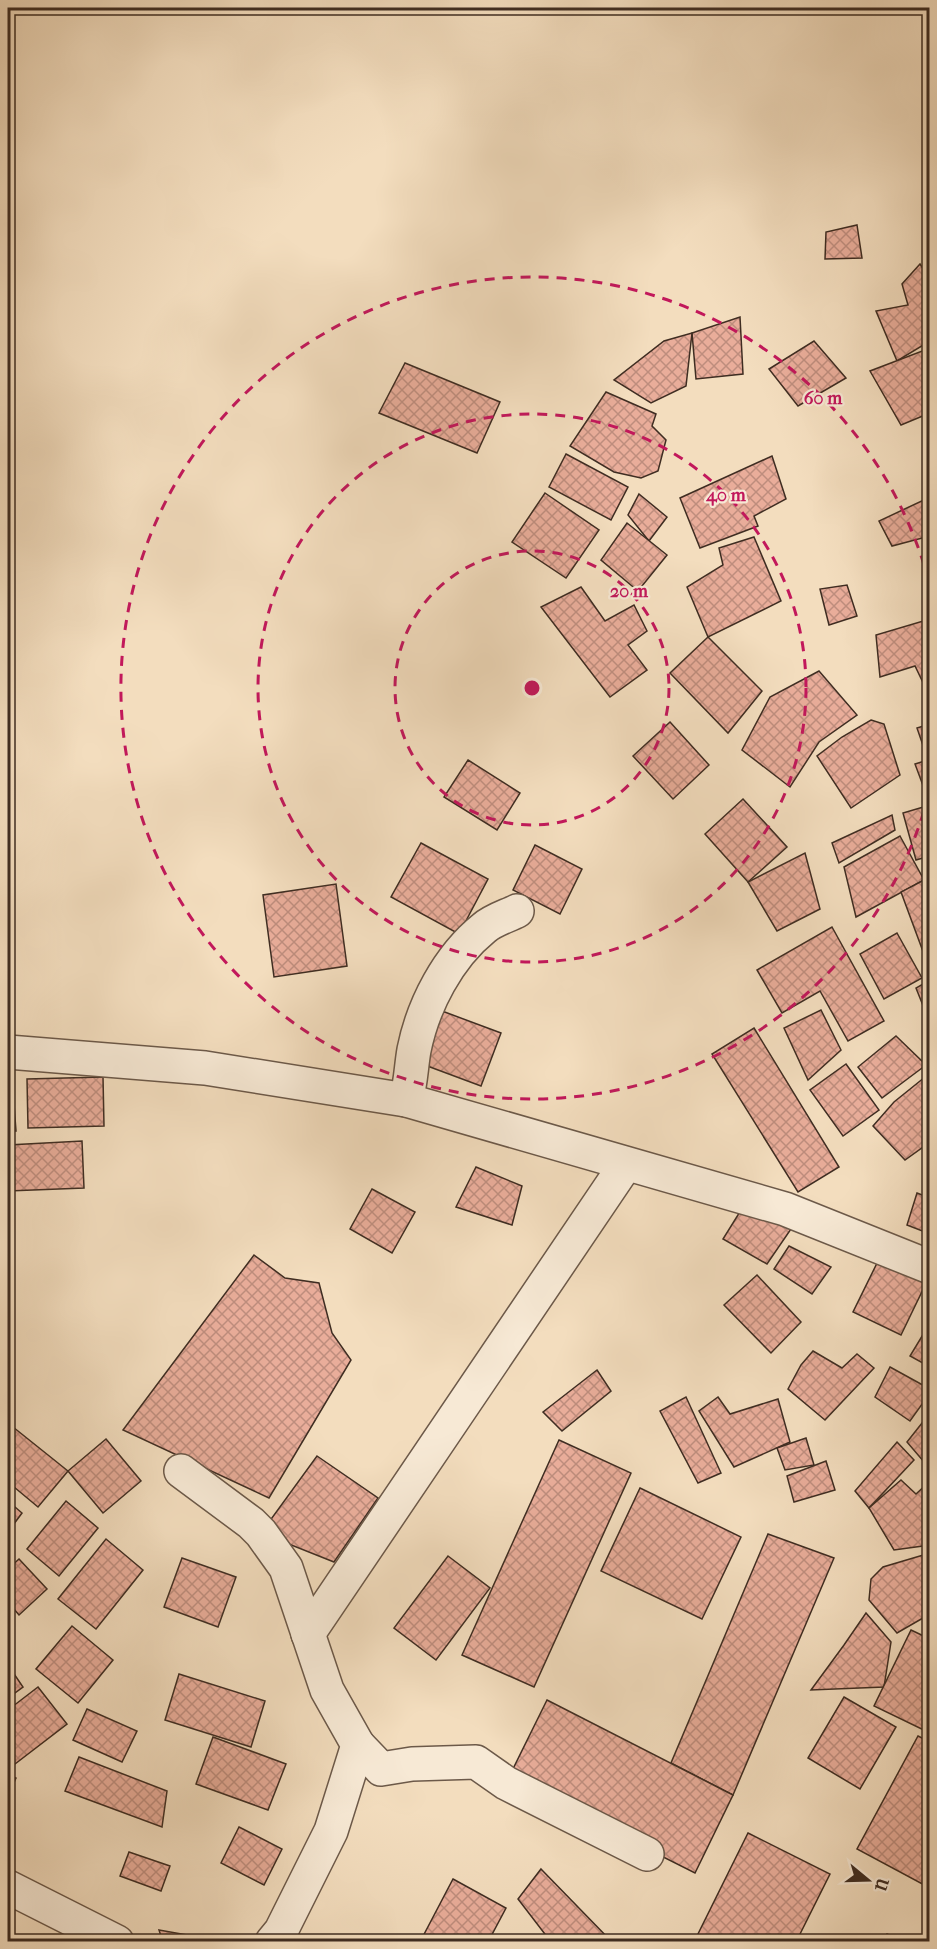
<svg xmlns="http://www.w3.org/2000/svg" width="937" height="1949" font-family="'IM FELL French Canon',serif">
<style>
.building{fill:url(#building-cross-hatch);stroke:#3f2d22;stroke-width:1.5}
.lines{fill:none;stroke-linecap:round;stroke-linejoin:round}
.minor-casing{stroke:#6c5949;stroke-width:36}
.tertiary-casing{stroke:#6c5949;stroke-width:36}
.minor{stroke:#f7e9d5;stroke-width:33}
.tertiary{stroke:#f7e9d5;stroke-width:33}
.ring{fill:none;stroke:#c2185b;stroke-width:3;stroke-dasharray:10 8}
.centre{fill:#c2185b;stroke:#f7e9d5;stroke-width:3}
.ring-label{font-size:18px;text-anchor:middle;font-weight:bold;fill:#c2185b;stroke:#f7e9d5;stroke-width:4.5;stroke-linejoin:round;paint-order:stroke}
</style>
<defs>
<pattern id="building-cross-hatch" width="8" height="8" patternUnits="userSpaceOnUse" patternTransform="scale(1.5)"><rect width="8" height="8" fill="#e9ad9a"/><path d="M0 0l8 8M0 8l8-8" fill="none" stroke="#be8d7d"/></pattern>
</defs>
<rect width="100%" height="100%" fill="#f3ddbe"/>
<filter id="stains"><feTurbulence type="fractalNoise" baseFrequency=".00333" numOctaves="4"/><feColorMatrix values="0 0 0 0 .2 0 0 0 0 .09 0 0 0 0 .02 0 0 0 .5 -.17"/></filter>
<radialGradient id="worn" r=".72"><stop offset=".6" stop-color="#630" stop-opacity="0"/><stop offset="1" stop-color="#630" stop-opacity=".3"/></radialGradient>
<!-- building -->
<g class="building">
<path d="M857 225 862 258 825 259 826 232Z"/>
<path d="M920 264 930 279V341L897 361 876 311 908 305 902 284Z"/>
<path d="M740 317 743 374 696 379 692 333Z"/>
<path d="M692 333 686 386 651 403 614 380 664 341Z"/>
<path d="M814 341 846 378 798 406 769 369Z"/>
<path d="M930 348V413L901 425 870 371Z"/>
<path d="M405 363 500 402 477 453 379 413Z"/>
<path d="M606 392 656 414 652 426 666 440 658 471 641 478 614 472 570 446Z"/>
<path d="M566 454 628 487 611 520 549 487Z"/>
<path d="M772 456 786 499 754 516 758 526 700 548 680 498Z"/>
<path d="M545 493 599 530 566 578 512 542Z"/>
<path d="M639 494 667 517 649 541 628 515Z"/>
<path d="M926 499 930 507V536L892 546 879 521Z"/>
<path d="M627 523 667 555 638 591 601 560Z"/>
<path d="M754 537 781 601 708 637 687 587 723 565 719 548Z"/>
<path d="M847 585 857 616 829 625 820 589Z"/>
<path d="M581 587 605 621 634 605 647 631 628 645 647 670 610 697 541 607Z"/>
<path d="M930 619V689L927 691 915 666 880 677 876 635Z"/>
<path d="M708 637 762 691 728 733 670 673Z"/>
<path d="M819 671 857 715 819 742 790 787 742 750 770 697Z"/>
<path d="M871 720 884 724 900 775 851 808 817 756 842 737Z"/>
<path d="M670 722 709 765 673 799 633 756Z"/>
<path d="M930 724V798L928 799 915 764 928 760 917 728Z"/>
<path d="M468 760 520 793 497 830 444 797Z"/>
<path d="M743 799 787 847 748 882 705 834Z"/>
<path d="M930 805V856L916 860 903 813Z"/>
<path d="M892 815 895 830 839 863 832 843Z"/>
<path d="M900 836 924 880 856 917 844 867Z"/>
<path d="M421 843 488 879 459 934 391 897Z"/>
<path d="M535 845 582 869 560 914 513 890Z"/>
<path d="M805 853 820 909 777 931 748 882Z"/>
<path d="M924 880 930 896V965H928L901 892Z"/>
<path d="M336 884 347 966 274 977 263 895Z"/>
<path d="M832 927 884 1021 848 1041 820 991 782 1013 757 970Z"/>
<path d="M897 933 922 978 884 999 860 954Z"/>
<path d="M930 980V1023L916 988Z"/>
<path d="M821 1010 841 1050 808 1080 784 1028Z"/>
<path d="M442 1011 501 1033 481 1086 422 1064Z"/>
<path d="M754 1028 839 1167 798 1192 712 1054Z"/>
<path d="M896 1036 926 1065 882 1098 858 1067Z"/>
<path d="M846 1064 879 1110 843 1136 810 1090Z"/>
<path d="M930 1073V1142L905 1160 873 1126 894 1102Z"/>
<path d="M103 1077 104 1126 28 1128 27 1079Z"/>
<path d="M8 1078H12L16 1131H8Z"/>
<path d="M82 1141 84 1188 8 1191V1145Z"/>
<path d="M476 1167 522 1186 512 1225 456 1207Z"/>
<path d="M372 1189 415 1212 392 1253 350 1229Z"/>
<path d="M917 1193 930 1198V1234L907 1225Z"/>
<path d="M746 1202 791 1229 767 1264 723 1239Z"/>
<path d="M789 1246 831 1267 812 1294 774 1269Z"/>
<path d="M254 1255 285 1278 319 1283 332 1333 351 1360 269 1498 123 1430Z"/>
<path d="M881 1255 929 1277 901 1335 853 1312Z"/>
<path d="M757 1275 801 1322 771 1353 724 1305Z"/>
<path d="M930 1323V1367L910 1356Z"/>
<path d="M813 1351 842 1368 857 1354 874 1368 825 1420 788 1389 801 1365Z"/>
<path d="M890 1367 930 1389V1393L910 1421 875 1397Z"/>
<path d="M597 1370 611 1391 562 1431 543 1412Z"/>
<path d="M686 1397 721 1473 698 1483 660 1411Z"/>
<path d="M718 1397 730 1414 778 1399 790 1442 734 1467 699 1411Z"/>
<path d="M930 1413V1469L907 1442Z"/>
<path d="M8 1423 68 1471 38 1507 8 1482Z"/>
<path d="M806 1438 814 1465 785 1470 777 1448Z"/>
<path d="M106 1439 141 1481 103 1513 68 1471Z"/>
<path d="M559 1440 631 1473 534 1687 462 1655Z"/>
<path d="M897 1442 914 1460 869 1508 855 1491Z"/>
<path d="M317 1456 378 1498 334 1562 261 1533Z"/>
<path d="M826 1461 835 1490 794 1502 787 1476Z"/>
<path d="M901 1480 916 1494 930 1481V1545L894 1550 869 1508Z"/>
<path d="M640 1488 741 1537 702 1619 601 1571Z"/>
<path d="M8 1501 22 1513 8 1532Z"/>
<path d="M66 1501 98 1528 59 1576 27 1549Z"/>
<path d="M768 1534 834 1558 733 1795 671 1763Z"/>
<path d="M106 1539 143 1570 96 1629 58 1599Z"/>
<path d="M930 1553V1614L897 1633 869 1600 871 1579 883 1567Z"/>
<path d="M448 1556 490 1588 436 1660 394 1628Z"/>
<path d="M182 1558 236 1577 218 1627 164 1607Z"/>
<path d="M19 1559 47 1589 19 1615 8 1602V1569Z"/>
<path d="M866 1613 891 1642 884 1687 811 1690 844 1645Z"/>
<path d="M72 1626 113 1660 78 1703 36 1669Z"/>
<path d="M911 1630 930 1639V1733L874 1706Z"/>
<path d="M8 1665 23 1687 8 1698Z"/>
<path d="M179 1674 265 1701 251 1747 165 1720Z"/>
<path d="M38 1687 67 1724 15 1764 8 1754V1710Z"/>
<path d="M844 1697 896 1727 860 1789 808 1758Z"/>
<path d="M547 1700 733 1795 695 1873 508 1779Z"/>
<path d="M87 1709 137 1731 122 1762 73 1740Z"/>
<path d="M918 1736 930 1742V1884L928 1887 857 1849Z"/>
<path d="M213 1737 286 1764 268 1810 196 1784Z"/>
<path d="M79 1757 167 1791 162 1827 65 1791Z"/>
<path d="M8 1774 16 1778 8 1796Z"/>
<path d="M239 1827 282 1849 264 1885 221 1863Z"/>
<path d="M748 1833 830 1874 796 1942H694Z"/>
<path d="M129 1852 170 1866 161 1891 120 1876Z"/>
<path d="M541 1869 612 1942H551L518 1899Z"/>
<path d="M453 1879 506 1908 488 1942H420Z"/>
<path d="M159 1930 210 1939 209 1942H163Z"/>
<path d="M64 1932 71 1942H51Z"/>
<path d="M887 1934 905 1942H883Z"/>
</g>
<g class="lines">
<defs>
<g id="minor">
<path d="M8 1052 205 1068 406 1100 785 1209 930 1267"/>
<path d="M406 1100C411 1083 411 1067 414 1050 423 1005 448 957 484 928 493 920 507 916 517 911"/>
<path d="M181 1471 251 1523 261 1533 286 1568 327 1690 358 1745 331 1831 281 1931 272 1942"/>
<path d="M308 1634 626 1164"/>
<path d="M358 1745 381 1769 412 1764 476 1762 506 1783 647 1854"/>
</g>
<path id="tertiary" d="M8 1887 117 1942"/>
</defs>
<!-- minor casing -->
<use href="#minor" class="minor-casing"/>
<!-- tertiary casing -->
<use href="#tertiary" class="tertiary-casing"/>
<!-- minor -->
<use href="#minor" class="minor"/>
<!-- tertiary -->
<use href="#tertiary" class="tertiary"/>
</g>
<!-- distance rings -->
<g class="ring">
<circle cx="532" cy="688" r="137"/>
<circle cx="532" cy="688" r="274"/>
<path d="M929 794A411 411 0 1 1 929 582"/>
</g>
<circle cx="532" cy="688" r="9" class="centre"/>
<g class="ring-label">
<text x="823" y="404">60 m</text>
<text x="726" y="501">40 m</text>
<text x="629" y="597">20 m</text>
</g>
<!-- margin -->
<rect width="937" height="1949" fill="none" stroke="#f3ddbe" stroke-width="30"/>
<rect x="9" y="9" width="919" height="1931" fill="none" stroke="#3f2d22" stroke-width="3"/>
<rect x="15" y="15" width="907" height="1919" fill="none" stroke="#3f2d22" stroke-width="1.5"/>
<!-- north arrow -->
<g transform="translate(868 1880) rotate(109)" stroke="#f7e9d5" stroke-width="4.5" paint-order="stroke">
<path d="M0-4.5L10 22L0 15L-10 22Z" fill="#3f2d22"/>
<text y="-9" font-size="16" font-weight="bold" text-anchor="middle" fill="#3f2d22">U</text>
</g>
<rect width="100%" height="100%" filter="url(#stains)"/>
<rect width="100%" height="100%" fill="url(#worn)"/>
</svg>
